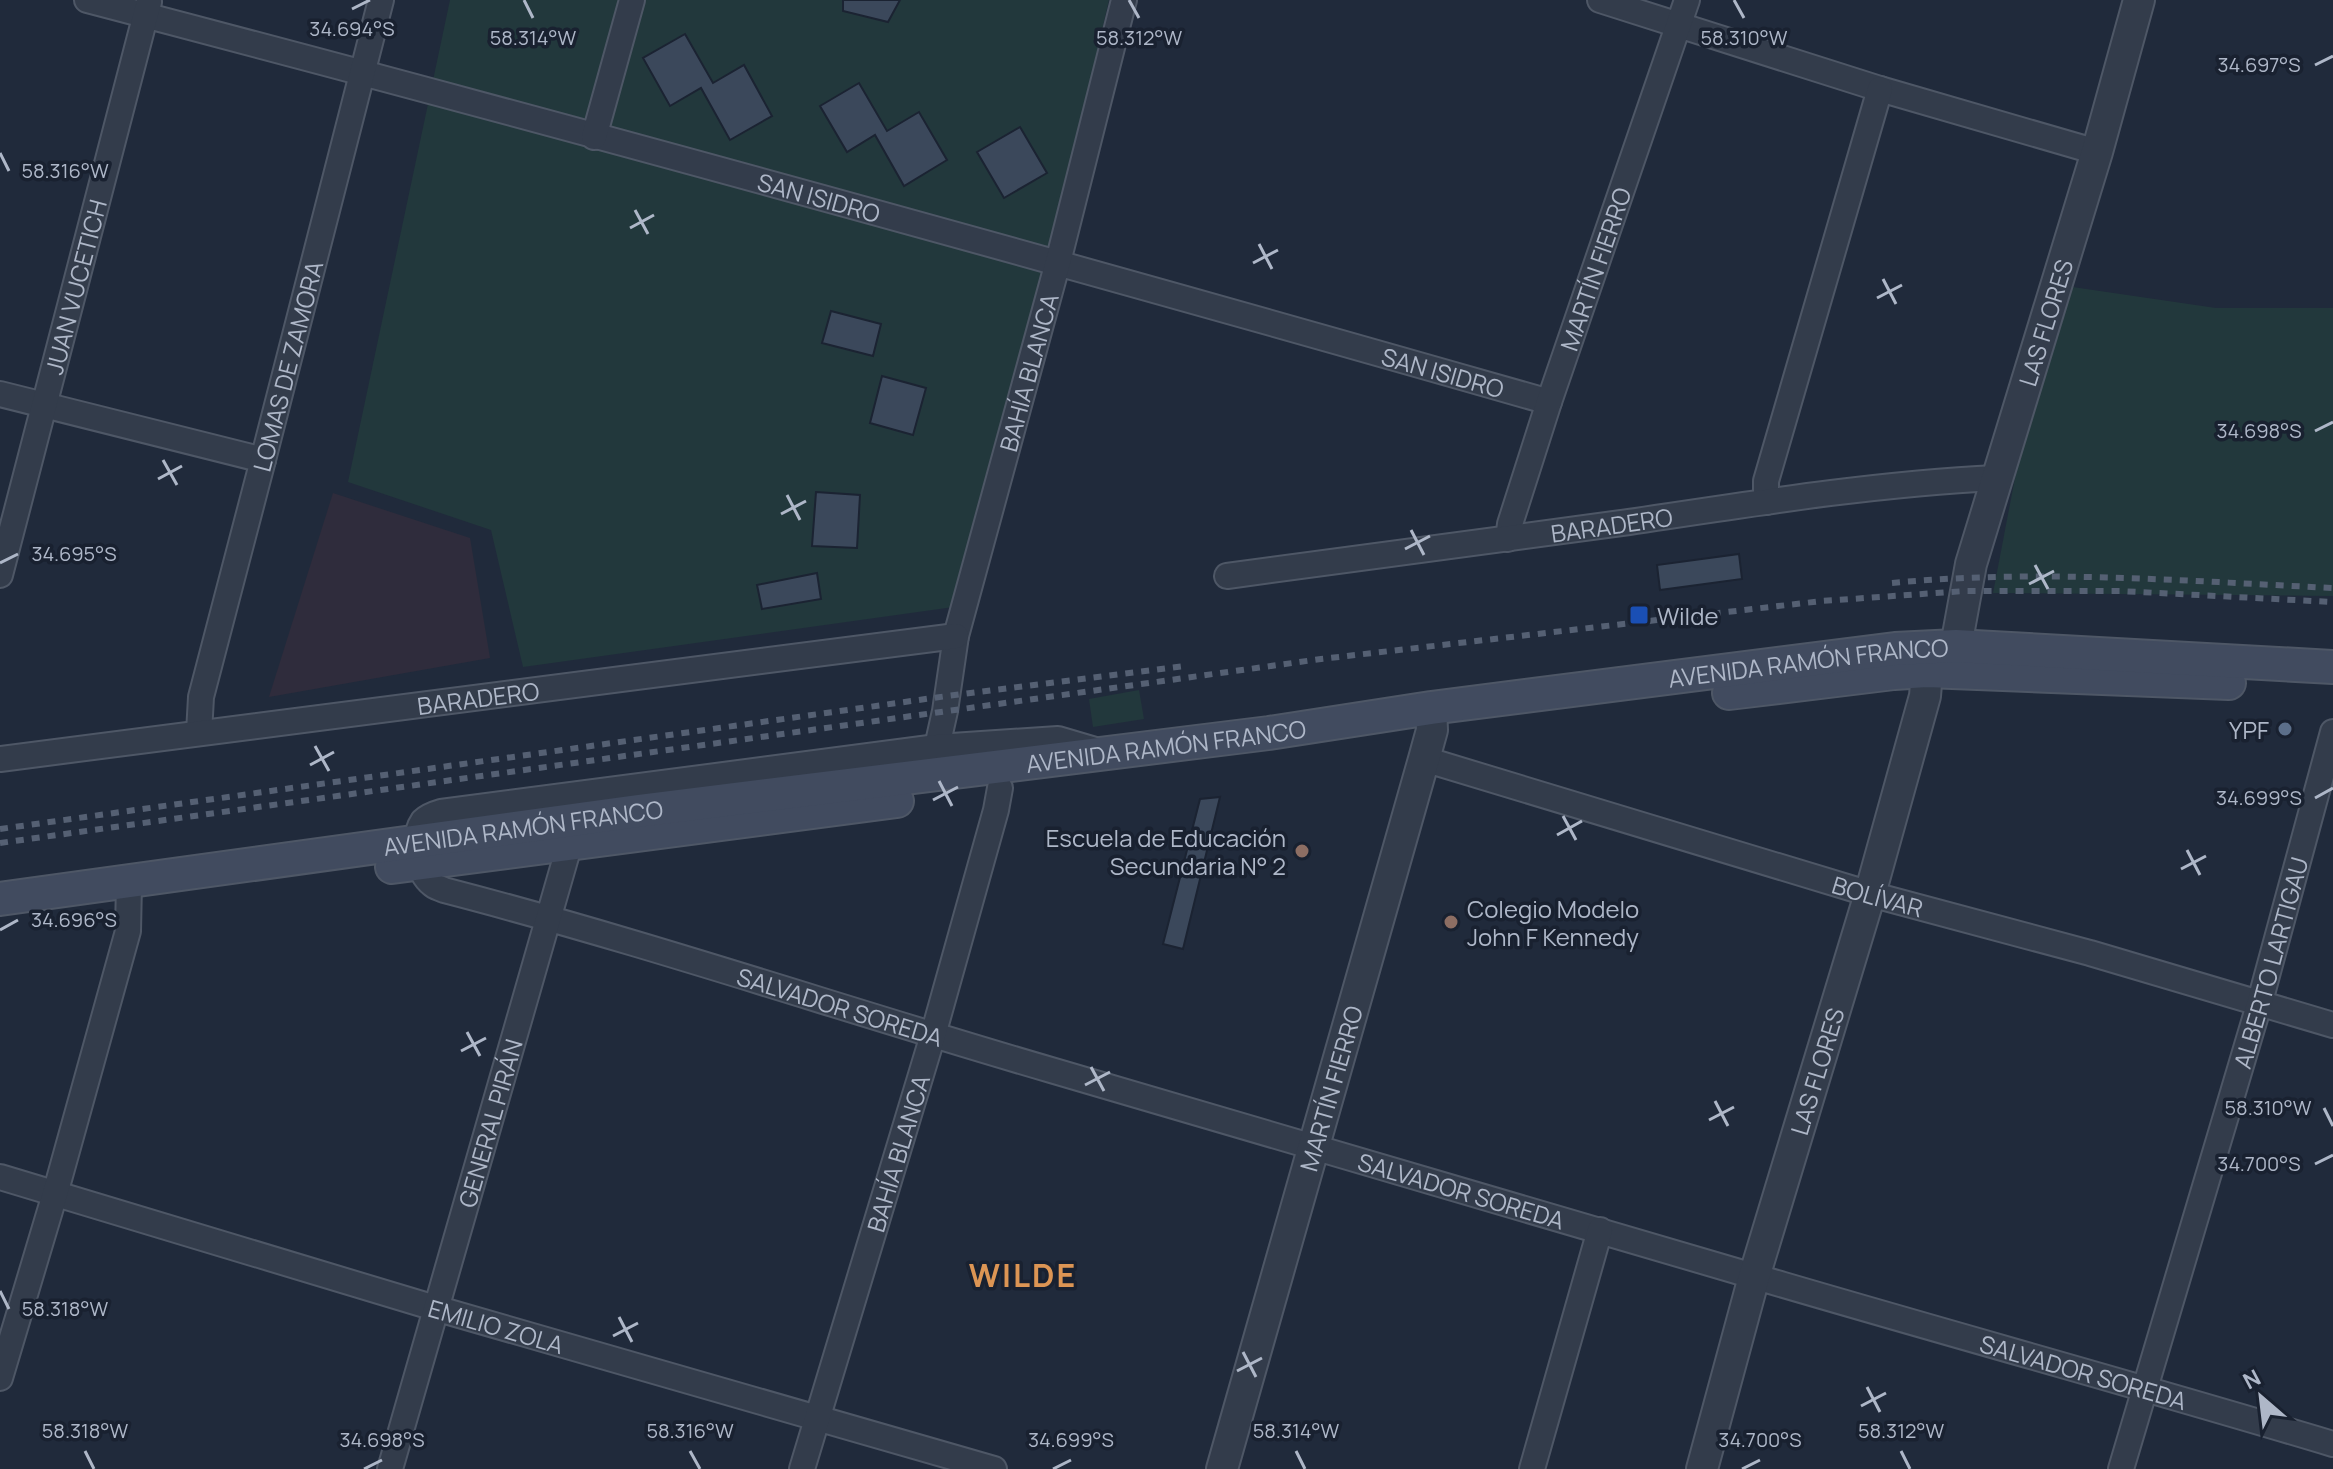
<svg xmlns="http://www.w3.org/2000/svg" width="2333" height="1469" font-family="Manrope,sans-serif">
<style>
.medical{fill:#2f2c3c}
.green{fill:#22383c}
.building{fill:#3b485b;stroke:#1b2332;stroke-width:2}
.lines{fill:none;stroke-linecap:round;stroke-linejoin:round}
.minor-casing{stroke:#4e5766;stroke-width:28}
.tertiary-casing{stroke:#4e5766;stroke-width:34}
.secondary-casing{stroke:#4e5766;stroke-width:36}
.minor{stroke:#333c4b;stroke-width:24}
.tertiary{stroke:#333c4b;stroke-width:30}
.secondary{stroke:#414b5f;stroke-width:32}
.rail{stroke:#556073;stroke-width:6;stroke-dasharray:8 8;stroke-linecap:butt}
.ticks{fill:none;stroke:#aeb7c8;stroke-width:3}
.transit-dot{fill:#1a4fb4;stroke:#192130;stroke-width:3}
.service-dot{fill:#5c6f8a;stroke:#192130;stroke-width:3}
.education-dot{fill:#8d6e63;stroke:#192130;stroke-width:3}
.labels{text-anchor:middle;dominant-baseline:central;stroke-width:7;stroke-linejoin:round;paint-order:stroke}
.street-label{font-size:24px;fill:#aeb7c8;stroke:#192130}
.poi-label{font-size:24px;fill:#aeb7c8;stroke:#192130;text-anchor:start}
.district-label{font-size:32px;font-weight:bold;letter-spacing:2px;fill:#dc9554;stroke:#192130}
.ticks-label{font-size:20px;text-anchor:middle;fill:#aeb7c8;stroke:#192130;stroke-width:7;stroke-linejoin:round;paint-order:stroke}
</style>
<rect width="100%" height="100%" fill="#202a3b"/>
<!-- medical -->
<path class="medical" d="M333 493 470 538 490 658 269 697Z"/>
<!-- green -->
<g class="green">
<path d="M450 0H1109L968 605 523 667 491 530 348 482Z"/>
<path d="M2052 284 2216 308H2333V596L1993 593Z"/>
<path d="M1139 690 1144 719 1093 727 1089 699Z"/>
</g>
<!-- building -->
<g class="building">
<path d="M843 0H900L888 22 843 11Z"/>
<path d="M685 34 713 83 744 65 772 116 730 140 701 88 670 106 643 58Z"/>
<path d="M859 83 887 131 919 112 947 160 904 186 875 135 847 152 820 106Z"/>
<path d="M1020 127 1047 173 1004 198 977 152Z"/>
<path d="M831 311 881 324 873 356 822 343Z"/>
<path d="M882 376 926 388 913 435 870 423Z"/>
<path d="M816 492 860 495 857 548 812 546Z"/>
<path d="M1739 554 1742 579 1660 590 1657 565Z"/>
<path d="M817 573 821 599 762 609 757 585Z"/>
<path d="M1220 797 1183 949 1163 944 1200 799Z"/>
</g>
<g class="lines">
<defs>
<g id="minor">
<path id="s1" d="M87 0C576 128 1063 263 1549 402"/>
<path d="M1600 0 1880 89 2097 152"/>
<path d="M594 137 632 0"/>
<path d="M0 394 263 460"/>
<path d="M1766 502V481L1880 89"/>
<path id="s2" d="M1508 539 1510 524 1549 402 1687 0"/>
<path id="s3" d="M0 575 149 2"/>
<path id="s4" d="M1227 576C1361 559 1495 541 1629 522 1750 504 1873 484 1996 478"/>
<path id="s5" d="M199 733 201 697 263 460 381 0"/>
<path id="s6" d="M937 747 945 711 956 636 1058 262 1124 0"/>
<path id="s7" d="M1102 752 1058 739 937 747 441 812C434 814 428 816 423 821 412 837 417 873 432 884 435 887 440 888 444 890 648 943 848 1011 1051 1070 1285 1138 1519 1207 1753 1276 1946 1333 2140 1386 2333 1444"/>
<path id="s8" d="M0 759 956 636"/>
<path id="s9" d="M1424 759 1870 894 2090 953 2333 1025"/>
<path id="s10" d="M0 1177 435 1308 994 1469"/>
<path d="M0 1378 55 1194 128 931 129 883"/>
<path id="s11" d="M390 1469 574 829"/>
<path id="s12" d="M802 1469 933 1035 996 810 1000 788"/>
<path d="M1532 1469 1600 1230"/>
<path id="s13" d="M2121 1469 2259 1005 2333 732"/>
</g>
<g id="tertiary">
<path id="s14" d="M1956 646 1971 564 2097 152 2139 0"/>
<path id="s15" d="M1222 1469 1424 759 1432 730 1431 708"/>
<path id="s16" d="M1702 1469 1754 1277 1870 894 1925 696 1927 671"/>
</g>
<g id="secondary">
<path d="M1729 693 1894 673 1927 671 2229 683"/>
<path d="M392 867 897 801"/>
<path id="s17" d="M0 899 638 811 1269 733 1431 708 1895 649 1956 646 2333 667"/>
</g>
</defs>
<!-- minor casing -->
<use href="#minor" class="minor-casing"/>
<!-- tertiary casing -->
<use href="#tertiary" class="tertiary-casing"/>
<!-- secondary casing -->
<use href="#secondary" class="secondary-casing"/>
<!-- minor -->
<use href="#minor" class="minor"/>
<!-- tertiary -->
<use href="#tertiary" class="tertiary"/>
<!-- secondary -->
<use href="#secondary" class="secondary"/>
<!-- rail -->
<g class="rail">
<path d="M1892 583C2038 569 2186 581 2333 588"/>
<path d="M0 829 947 696 1185 666"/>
<path d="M0 843 1321 659 1822 601 1965 591H2120L2333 602"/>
</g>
</g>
<!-- ticks -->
<path class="ticks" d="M524 0 533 18M1129 0 1139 18M1734 0 1744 18M352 9 370 0M2315 65 2333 56M0 153 9 171M635 210 648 234M630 228 654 215M1259 244 1272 269M1253 263 1278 250M1883 279 1896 304M1877 298 1902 285M2315 431 2333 422M163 460 177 485M158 479 182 466M787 495 800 520M781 514 806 501M1411 530 1424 555M1405 549 1430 536M0 563 18 554M2035 565 2048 589M2029 584 2054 571M315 746 329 771M310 765 334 752M939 781 952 806M2315 798 2333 788M933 800 958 787M1563 816 1576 840M1557 835 1582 821M2187 850 2200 875M2181 869 2206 856M0 930 18 920M467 1032 480 1056M461 1051 486 1038M1091 1067 1104 1091M1085 1085 1110 1072M1715 1101 1728 1126M2324 1108 2333 1126M1709 1120 1734 1107M2315 1164 2333 1155M0 1291 9 1309M619 1317 632 1342M613 1336 638 1323M1243 1352 1256 1377M1237 1371 1262 1358M1867 1387 1880 1412M1861 1406 1886 1393M85 1451 94 1469M690 1451 700 1469M1296 1451 1305 1469M1901 1451 1910 1469M364 1469 382 1460M1053 1469 1071 1460M1742 1469 1760 1460"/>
<!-- markers -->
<rect class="transit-dot" x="1629" y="605" width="20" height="20" rx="4"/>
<circle class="service-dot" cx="2285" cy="729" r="8"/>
<g class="education-dot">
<circle cx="1302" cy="851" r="8"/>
<circle cx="1451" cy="922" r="8"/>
</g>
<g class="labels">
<!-- street labels -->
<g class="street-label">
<text stroke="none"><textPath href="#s1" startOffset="758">SAN ISIDRO</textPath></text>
<text stroke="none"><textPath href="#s2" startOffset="284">MARTÍN FIERRO</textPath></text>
<text stroke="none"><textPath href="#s3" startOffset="298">JUAN VUCETICH</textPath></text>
<text stroke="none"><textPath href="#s14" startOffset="336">LAS FLORES</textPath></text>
<text stroke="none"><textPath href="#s5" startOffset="378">LOMAS DE ZAMORA</textPath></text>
<text stroke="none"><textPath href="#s1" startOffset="1406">SAN ISIDRO</textPath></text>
<text stroke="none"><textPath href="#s6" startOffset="386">BAHÍA BLANCA</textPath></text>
<text stroke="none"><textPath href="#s4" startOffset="388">BARADERO</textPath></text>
<text stroke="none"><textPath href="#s17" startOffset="1824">AVENIDA RAMÓN FRANCO</textPath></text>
<text stroke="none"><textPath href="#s8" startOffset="482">BARADERO</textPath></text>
<text stroke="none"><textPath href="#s17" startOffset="1176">AVENIDA RAMÓN FRANCO</textPath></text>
<text stroke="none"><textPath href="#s17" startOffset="528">AVENIDA RAMÓN FRANCO</textPath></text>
<text stroke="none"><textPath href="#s9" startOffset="474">BOLÍVAR</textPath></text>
<text stroke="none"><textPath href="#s13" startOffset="528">ALBERTO LARTIGAU</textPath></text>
<text stroke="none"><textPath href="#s7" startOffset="1182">SALVADOR SOREDA</textPath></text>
<text stroke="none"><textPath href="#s16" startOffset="414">LAS FLORES</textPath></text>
<text stroke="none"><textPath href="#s15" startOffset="396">MARTÍN FIERRO</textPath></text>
<text stroke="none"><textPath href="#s11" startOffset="360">GENERAL PIRÁN</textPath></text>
<text stroke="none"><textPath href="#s12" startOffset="330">BAHÍA BLANCA</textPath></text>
<text stroke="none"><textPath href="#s7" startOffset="1830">SALVADOR SOREDA</textPath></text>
<text stroke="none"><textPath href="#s10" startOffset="518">EMILIO ZOLA</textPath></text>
<text stroke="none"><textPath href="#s7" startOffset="2478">SALVADOR SOREDA</textPath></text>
</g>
<!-- poi labels -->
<g class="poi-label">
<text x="1657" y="615">Wilde</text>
<text x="2269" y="729" text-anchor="end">YPF</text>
<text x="1286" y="837" text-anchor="end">Escuela de Educación<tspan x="1286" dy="28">Secundaria N° 2</tspan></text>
<text x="1467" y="908">Colegio Modelo<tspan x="1467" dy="28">John F Kennedy</tspan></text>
</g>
<!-- district labels -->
<g class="district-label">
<text x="1023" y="1275">WILDE</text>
</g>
</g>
<g class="ticks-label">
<text x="352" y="36">34.694°S</text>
<text x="533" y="45">58.314°W</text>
<text x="1139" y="45">58.312°W</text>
<text x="1744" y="45">58.310°W</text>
<text x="2259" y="72">34.697°S</text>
<text x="65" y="178">58.316°W</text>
<text x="2259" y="438">34.698°S</text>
<text x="74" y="561">34.695°S</text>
<text x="2259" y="805">34.699°S</text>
<text x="74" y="927">34.696°S</text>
<text x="2268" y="1115">58.310°W</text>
<text x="2259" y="1171">34.700°S</text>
<text x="65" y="1316">58.318°W</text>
<text x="85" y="1438">58.318°W</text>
<text x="690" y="1438">58.316°W</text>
<text x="1296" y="1438">58.314°W</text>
<text x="1901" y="1438">58.312°W</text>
<text x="382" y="1447">34.698°S</text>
<text x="1071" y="1447">34.699°S</text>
<text x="1760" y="1447">34.700°S</text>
</g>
<!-- north arrow -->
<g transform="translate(2261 1397) rotate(332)" stroke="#192130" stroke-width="6" paint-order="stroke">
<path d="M0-6L14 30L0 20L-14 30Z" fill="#aeb7c8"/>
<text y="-12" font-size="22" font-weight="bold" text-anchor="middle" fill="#aeb7c8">N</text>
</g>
</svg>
